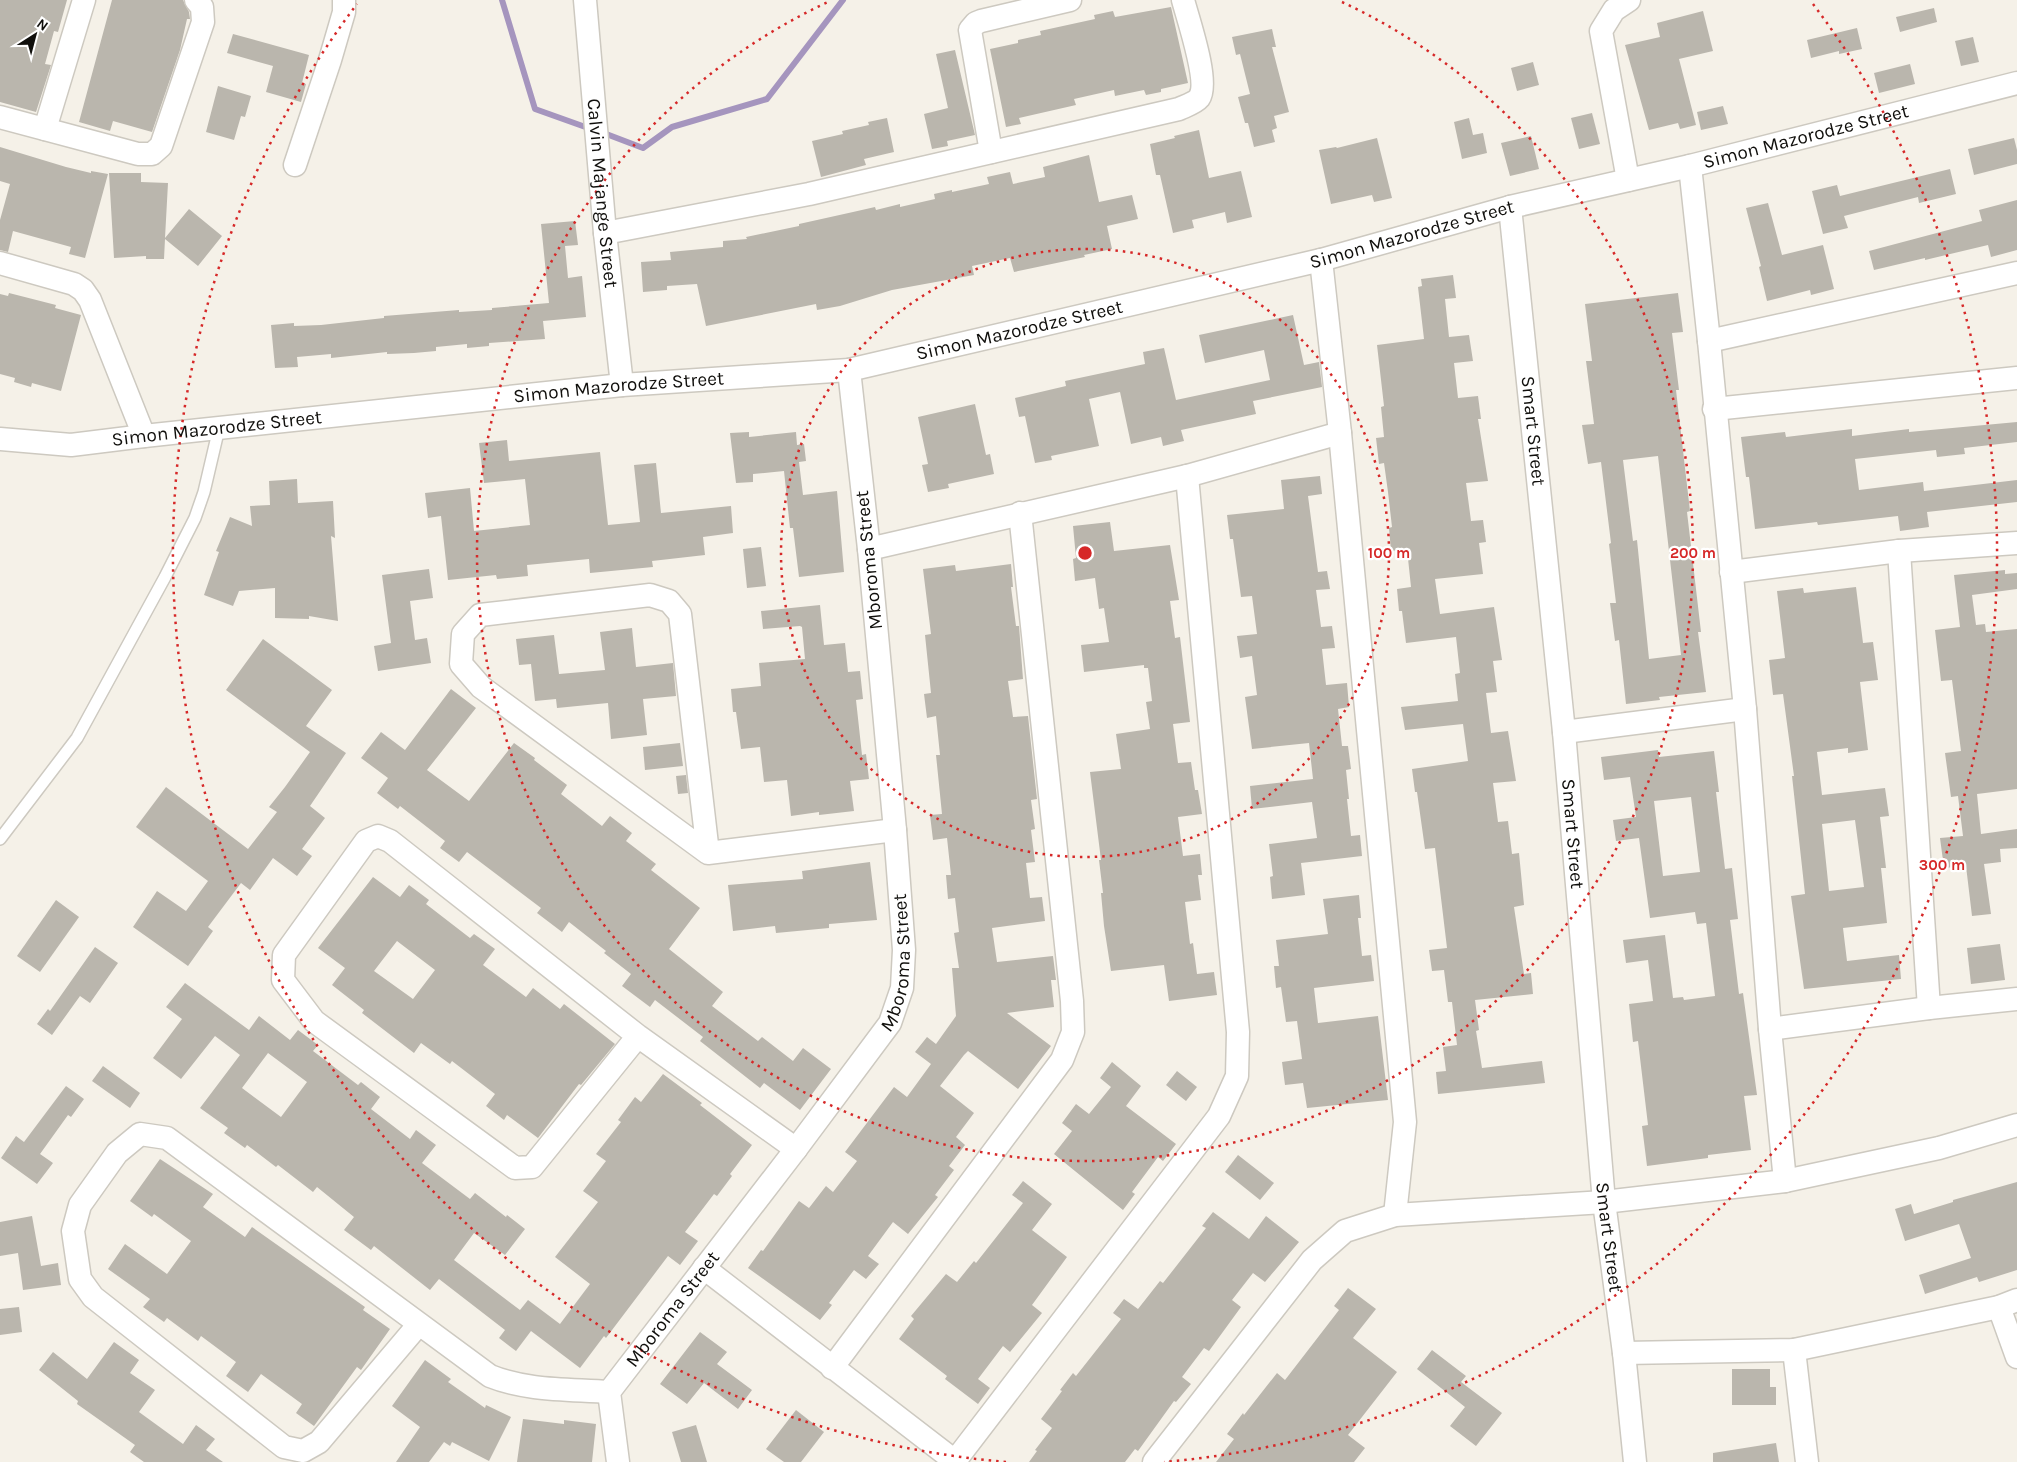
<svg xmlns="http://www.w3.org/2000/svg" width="2017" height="1462" font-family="Karla,sans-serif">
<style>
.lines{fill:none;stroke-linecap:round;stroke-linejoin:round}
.stream{stroke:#a595be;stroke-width:6}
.building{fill:#bab6ad;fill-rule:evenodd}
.lane-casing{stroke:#cdc9c0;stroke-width:14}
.street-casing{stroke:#cdc9c0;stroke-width:25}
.lane{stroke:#fff;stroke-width:11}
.street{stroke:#fff;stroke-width:22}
.ring{fill:none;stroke:#d62828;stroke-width:2.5;stroke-dasharray:2.5 5}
.labels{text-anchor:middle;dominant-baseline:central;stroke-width:4.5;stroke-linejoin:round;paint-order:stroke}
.street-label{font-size:19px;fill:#100f0c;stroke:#fff}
.centre{fill:#d62828;stroke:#fff;stroke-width:2.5}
.ring-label{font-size:15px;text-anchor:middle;font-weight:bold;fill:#d62828;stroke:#fff;stroke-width:4.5;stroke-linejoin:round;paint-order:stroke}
</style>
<rect width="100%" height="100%" fill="#f5f1e8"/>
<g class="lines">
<!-- stream -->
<g class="stream">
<path d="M502 0 535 109 591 129"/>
<path d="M601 132 643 148 672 127 767 99 843 0"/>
</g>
</g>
<!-- building -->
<g class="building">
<path d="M0 0H67L58 32 54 31 45 64 51 65 36 112 0 102Z"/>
<path d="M112 0H183L189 12 190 19H187L180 50 152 132 113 121 110 131 79 122Z"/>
<path d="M1171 7 1188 83 1161 89V92L1146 95 1144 90 1115 96 1114 90 1074 99 1076 105 1019 118 1021 124 1006 127 990 49 1018 43V40L1041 35 1040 31 1095 19 1094 15 1113 11 1115 17Z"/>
<path d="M1934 8 1937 22 1900 32 1896 17Z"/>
<path d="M1703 11 1713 51 1679 59 1696 125 1680 129 1678 123 1649 130 1625 45 1660 37 1657 23Z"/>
<path d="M1857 28 1862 49 1839 54V51L1811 58 1807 40Z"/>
<path d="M1272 29 1276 47H1272L1289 112 1274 116 1277 128 1272 130 1275 142 1254 147 1248 123H1245L1238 97 1250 94 1240 54 1236 55 1232 37Z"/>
<path d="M233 34 309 55 302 83 306 84 301 102 266 92 273 66 227 53Z"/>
<path d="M1973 37 1979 62 1961 66 1955 41Z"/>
<path d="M955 50 975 135 947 141 948 146 932 149 924 114 948 108 936 54Z"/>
<path d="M1533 62 1539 85 1517 91 1511 68Z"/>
<path d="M1910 64 1915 84 1879 93 1874 73Z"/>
<path d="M218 86 251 96 245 117 241 116 234 140 206 132Z"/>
<path d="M1723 106 1728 124 1701 130 1697 112Z"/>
<path d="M1592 113 1600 144 1579 149 1571 118Z"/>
<path d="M887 118 894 152 864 159 866 165 821 177 812 141 843 134 842 131 869 125 868 122Z"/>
<path d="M1469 118 1473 135 1483 133 1487 153 1462 159 1454 122Z"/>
<path d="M1199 130 1209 178 1241 171 1252 217 1227 223 1225 212 1192 220 1194 228 1173 233 1160 175H1156L1150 144 1175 138 1174 136Z"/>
<path d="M1531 136 1539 169 1510 176 1501 143Z"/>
<path d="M1377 138 1392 198 1374 202 1372 195 1331 204 1319 150 1336 147 1337 148Z"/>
<path d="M2014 138 2017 150V164L1974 175 1968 149Z"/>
<path d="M0 147 66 167 91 173V171L108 174 85 258 69 254 71 247 13 231 8 252 0 250V220L10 184 0 181Z"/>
<path d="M1089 155 1099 202 1132 195 1138 219 1107 226 1112 249 1084 255 1085 257 1014 272 1010 258 972 266 974 275 892 290 840 306 817 310 816 304 706 326 697 284 667 286V290L643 292 641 262 671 260 670 252 723 247V241L747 239 746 237 799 226V224L853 212 875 207 876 210 900 204V207L935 199 934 194 952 190V192L989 184 987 177 1010 172 1013 184 1045 177 1043 167Z"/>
<path d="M1950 169 1956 194 1919 203 1918 197 1844 216 1848 228 1823 234 1812 191 1837 185 1840 196Z"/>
<path d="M109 173H141V182L168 183 165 238 189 209 222 236 198 266 165 239 164 259H146V256L114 258Z"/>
<path d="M2017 200V250L1991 257 1988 245 1925 260V258L1874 270 1869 251 1982 221 1979 210Z"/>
<path d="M1768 203 1782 255 1823 245 1834 289 1811 295 1810 290 1767 301 1759 267 1761 266 1746 208Z"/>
<path d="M575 221 578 245 565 246 568 278 582 276 586 317 543 321 545 339 489 343V346L467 348V344L436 347V351L414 353 387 354V352L331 358V354L297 357 298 367 275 368 271 325 294 323V326L321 325 384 318V316L459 310V312L492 310V308L549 303 541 224Z"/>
<path d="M1453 275 1456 298 1445 299 1449 337 1469 335 1473 361 1454 363 1458 398 1478 396 1481 419H1478L1488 481 1466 483 1471 521 1483 520 1486 542 1479 543 1483 574 1435 579 1440 614 1494 607 1502 660 1493 661 1497 692 1486 693 1491 733 1508 731 1516 781 1493 783 1498 822 1508 821 1512 854 1519 853 1524 905 1514 907 1524 974 1531 973 1533 994 1475 1000 1479 1030 1476 1031 1482 1068 1542 1061 1545 1083 1438 1094 1436 1072 1446 1071 1443 1047 1457 1045 1452 1002H1448L1444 970 1432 971 1429 950 1447 948 1435 848 1425 849 1417 792H1415L1412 769 1468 761 1463 724 1405 730 1401 707 1458 701 1455 674 1460 673 1456 637 1406 643 1402 611H1399L1397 589 1411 587 1407 549 1391 551 1389 528 1392 527 1388 492 1384 463 1379 464 1376 438 1384 437 1381 407 1384 406 1377 345 1424 339 1418 287 1422 286 1421 279Z"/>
<path d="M9 293 56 305 55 308 81 315 61 391 32 383 31 387 14 382 15 378 0 374V294L8 296Z"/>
<path d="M1678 293 1683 332 1672 333 1679 390H1676L1690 511 1687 512 1701 632H1698L1706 692 1659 697 1660 700 1626 704 1619 640 1615 641 1610 603H1616L1609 544 1611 543 1601 462 1588 464 1582 425 1594 424 1586 361H1592L1585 304ZM1658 456 1681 655 1649 659 1637 540 1633 541 1623 460Z"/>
<path d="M1293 315 1304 365 1319 362 1322 387 1253 401 1256 414 1181 430 1184 441 1163 446 1161 437 1131 444 1120 392 1089 399 1099 446 1051 456 1052 460 1035 463 1025 416 1019 417 1015 398 1066 386 1065 381 1145 364 1143 352 1164 348 1176 400 1270 380 1264 350 1205 363 1199 335Z"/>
<path d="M975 404 986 455 990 454 994 474 948 484 949 488 928 492 922 465 928 464 918 417Z"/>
<path d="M2017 422V442L1964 448 1965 454 1937 457 1936 450 1855 459 1859 490 1923 482 1924 491 2017 480V502L1927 512 1929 527 1900 531 1898 516 1818 525 1817 522 1755 529 1749 477H1746L1741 437 1785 432 1786 437 1852 429V436L1909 429V432Z"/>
<path d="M749 432V437L796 432 797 445 804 444 806 461 799 462 803 495 837 491 844 572 799 577 793 528H790L784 471 753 474V482L736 483 730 433Z"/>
<path d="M507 440 509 461 600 452 608 525 640 522 634 465 656 463 661 513 731 506 733 533 703 537 705 555 652 561 653 567 590 573 589 559 527 565 528 576 497 579 496 575 448 580 441 516 428 518 425 493 470 488 474 531 530 525 525 479 484 483 479 443Z"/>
<path d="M1320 476 1322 494 1308 496 1318 572 1327 571 1330 589 1316 590 1321 627 1332 626 1335 648 1322 649 1326 685 1347 683 1349 707 1338 709 1342 746H1348L1351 769 1346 770 1349 799H1347L1351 836 1360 835 1362 856 1301 863 1305 895 1272 899 1270 877 1273 876 1269 844 1317 838 1312 802 1252 809 1250 786 1313 779 1309 743 1252 749 1245 697 1257 695 1252 656 1240 658 1237 636 1257 634 1252 596 1241 597 1233 539H1230L1227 515 1284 509 1281 480Z"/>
<path d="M297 479 298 503 333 501 335 538 331 536 338 621 309 616V619L275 618V588L239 591 233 606 204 595 219 552 216 551 230 517 252 526 250 506 270 505 269 481Z"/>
<path d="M1110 522 1114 551 1170 545 1179 600 1170 601 1175 638 1180 637 1190 722 1173 724 1178 763 1191 762 1195 790H1198L1202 814 1178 817 1183 856 1200 854 1202 875H1198L1201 900 1185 902 1190 944 1193 943 1197 974 1214 972 1217 995 1169 1001 1164 965 1111 971 1104 926 1101 893H1103L1099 860H1101L1090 772 1121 769 1116 734 1150 729 1146 702 1152 701 1148 668H1144V665L1084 672 1081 645 1109 642 1104 608 1099 609 1095 578 1075 581 1073 559 1076 558 1073 526Z"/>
<path d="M761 547 766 586 747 588 743 549Z"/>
<path d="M1011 564 1013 587H1011L1016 626H1019L1023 679 1008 681 1013 717 1028 716 1037 799 1031 800 1035 829 1031 830 1035 862 1026 863 1030 898 1042 897 1045 921 992 928 997 962 1053 956 1056 980H1051L1054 1007 1007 1013 1051 1046 1018 1089 968 1051 964 1055 940 1086 974 1113 956 1137 965 1145 949 1166 954 1170 935 1195 938 1197 908 1234 893 1222 868 1256 879 1264 866 1279 854 1270 829 1303 832 1305 820 1320 748 1268 761 1250 763 1251 799 1201 809 1208 826 1186 833 1192 857 1161 845 1152 894 1087 907 1097 931 1064 915 1052 927 1037 936 1044 956 1016 952 968H959L954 933 959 932 955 898 948 899 946 875H951L947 838 933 840 930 815 942 814 936 755H940L936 716 927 718 924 694 931 693 925 635 931 634 923 569 955 565 956 571Z"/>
<path d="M429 569 433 598 410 601 415 640 427 638 431 663 378 671 374 646 391 643 382 575Z"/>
<path d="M2005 570V574L2017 573V589L1972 595 1976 625 1985 624 1986 632 2017 629V789L1977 794 1981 834 2017 829V848L2000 849 2001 862 1984 864 1991 914 1972 916 1966 866 1944 868 1940 838 1963 836 1958 796 1951 797 1945 753 1961 751 1952 680 1941 681 1935 630 1960 627 1954 575Z"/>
<path d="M1856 587 1863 643 1873 642 1878 680 1860 682 1868 750 1848 753V748L1817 752 1822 795 1885 788 1889 816 1880 817 1886 868H1881L1887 923 1843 928 1847 961 1899 955 1901 979 1804 989 1791 896 1805 894 1792 776H1794L1783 694 1773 695 1769 660 1785 658 1777 591 1803 588 1804 593ZM1855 820 1864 887 1829 891 1822 824Z"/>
<path d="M820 605 824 645 845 643 848 672 860 671 863 699 856 700 862 755 866 754 869 779 850 781 854 811 819 815V812L791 816 787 780 764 782 760 747 741 749 736 712H733L731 689 761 686 759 663 805 659 802 627 800 626 763 629 761 611Z"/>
<path d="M632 628 636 667 673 663 676 696 643 699 647 735 611 739 608 703 557 708 556 699 535 701 531 664 519 665 516 639 554 635 559 674 605 670 600 632Z"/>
<path d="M263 639 332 690 306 726 346 753 310 806 325 818 302 849 312 856 297 876 273 858 250 890 241 883 208 927 213 931 188 966 133 927 157 891 186 911 208 881 136 827 166 787 248 849 277 812 269 807 285 787 310 752 226 690Z"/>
<path d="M451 689 476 708 427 770 469 801 514 743 535 758 534 760 567 785 561 794 602 826 610 816 632 833 626 841 656 864 651 870 700 908 669 949 723 992 712 1006 758 1041 762 1037 793 1061 803 1048 831 1069 800 1110 764 1083 760 1088 700 1041 703 1037 655 1000 650 1007 622 986 631 974 604 953 606 951 569 922 562 932 537 913 541 908 467 852 459 862 440 848 445 841 400 806 398 809 377 793 388 778 361 758 381 732 405 750Z"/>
<path d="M680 743 683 766 645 770 643 747Z"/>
<path d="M1658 750 1659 757 1714 751 1719 792H1716L1725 869 1732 868 1738 919 1730 920 1739 994 1743 993 1757 1095 1744 1096 1751 1150 1708 1155V1158L1647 1166 1642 1126 1648 1125 1638 1041 1633 1042 1629 1004 1653 1001 1648 960 1626 963 1623 940 1665 935 1673 998 1683 997 1684 1000 1715 996 1706 923 1697 924 1695 912 1650 918 1639 838 1616 841 1613 820 1636 817 1630 777 1604 780 1601 757ZM1691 797 1700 872 1663 876 1654 801Z"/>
<path d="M686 775 688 793 678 794 676 776Z"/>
<path d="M870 862 877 920 829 924V928L776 933 775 926 733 931 728 885 803 879 802 871Z"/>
<path d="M373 877 400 897 409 885 429 900 426 904 470 938 474 934 495 949 483 965 526 997 533 988 560 1009 564 1004 615 1044 581 1085 579 1084 538 1138 507 1115 504 1120 486 1106 495 1094 452 1061 450 1064 421 1043 414 1053 362 1013 364 1010 332 985 345 968 318 948ZM397 941 435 970 413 999 374 971Z"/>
<path d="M1359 895 1361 918H1358L1362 956 1371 955 1374 981 1314 988 1318 1023 1378 1016 1388 1100 1307 1108 1303 1083 1285 1085 1282 1062 1302 1059 1297 1021 1286 1022 1281 987 1276 988 1274 966H1279L1276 940 1328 934 1323 899Z"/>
<path d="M56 900 79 917 40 972 17 956Z"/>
<path d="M2000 944 2005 980 1971 984 1967 948Z"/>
<path d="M95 947 118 963 90 1003 80 996 52 1035 37 1024 48 1009 50 1011Z"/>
<path d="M185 983 249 1030 259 1016 290 1040 298 1030 318 1045 313 1051 358 1085 361 1082 380 1097 371 1109 410 1139 416 1130 436 1145 422 1163 470 1199 475 1193 506 1217 507 1215 525 1229 505 1255 474 1233 454 1260 520 1310 528 1300 560 1324 590 1284 555 1257 598 1202 583 1191 606 1161 596 1154 621 1122 618 1120 635 1097 641 1102 663 1074 702 1103 700 1105 752 1145 730 1174 732 1176 717 1196 714 1194 685 1232 698 1241 680 1265 668 1256 606 1338 604 1336 580 1368 531 1331 516 1351 499 1338 505 1330 439 1279 430 1290 374 1246 371 1250 344 1230 354 1217 317 1187 313 1192 278 1165 276 1167 247 1145 245 1148 224 1133 228 1128 200 1108 240 1055 215 1036 181 1079 153 1058 182 1019 166 1007ZM268 1053 307 1082 281 1117 242 1088Z"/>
<path d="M1112 1062 1141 1086 1126 1106 1176 1144 1163 1161 1158 1157 1132 1192 1135 1194 1123 1210 1054 1154 1072 1131 1062 1123 1076 1104 1089 1114 1111 1087 1100 1078Z"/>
<path d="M103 1066 140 1093 130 1108 92 1081Z"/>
<path d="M1177 1071 1197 1087 1186 1101 1166 1085Z"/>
<path d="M66 1086 84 1099 71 1117 68 1115 40 1154 53 1163 37 1184 1 1158 16 1136 24 1142Z"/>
<path d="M1238 1155 1274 1183 1260 1200 1225 1172Z"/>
<path d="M160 1159 213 1194 203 1207 245 1237 252 1227 365 1307 363 1310 390 1329 361 1370 357 1367 314 1426 296 1413 302 1404 261 1374 248 1392 226 1376 236 1362 201 1336 198 1341 167 1318 164 1322 143 1307 150 1299 108 1269 125 1244 167 1274 191 1241 154 1214 152 1217 130 1201Z"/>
<path d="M1023 1181 1052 1204 1032 1230 1067 1257 1032 1305 1042 1313 1010 1352 1003 1346 978 1379 990 1388 978 1404 945 1379 947 1376 899 1339 914 1319 911 1316 946 1274 957 1282 974 1261 976 1263 1023 1203 1012 1195Z"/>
<path d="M2017 1182V1270L1979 1282 1977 1277 1925 1294 1919 1275 1971 1258 1959 1224 1905 1241 1895 1209 1911 1204 1914 1214 1953 1202V1200Z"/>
<path d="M1213 1212 1249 1239 1266 1216 1299 1242 1265 1282 1253 1273 1232 1300 1241 1307 1209 1351 1204 1348 1182 1377 1191 1384 1176 1402 1174 1401 1138 1451 1135 1449 1125 1462H1029L1037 1451 1035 1450 1052 1428 1041 1419 1062 1391 1060 1390 1073 1373 1076 1376 1121 1319 1113 1313 1124 1299 1138 1309 1160 1281 1163 1283 1174 1269 1206 1228 1202 1226Z"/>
<path d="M32 1216 41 1266 58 1263 61 1285 23 1290 18 1253 0 1256V1222Z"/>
<path d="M1348 1288 1376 1309 1353 1338 1397 1372 1348 1435 1365 1448 1354 1462H1216L1234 1439 1227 1434 1243 1413 1244 1415 1277 1373 1285 1380 1339 1310 1334 1306Z"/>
<path d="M19 1307 22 1332 0 1335V1309Z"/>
<path d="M700 1332 727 1352 717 1364 752 1390 738 1409 704 1383 687 1404 660 1384Z"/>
<path d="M114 1342 139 1360 130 1373 155 1390 139 1412 183 1444 196 1425 215 1439 206 1450 223 1462H144L130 1452 135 1445 77 1404 78 1401 39 1370 53 1352 87 1379Z"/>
<path d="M1432 1350 1466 1376 1461 1382 1502 1413 1476 1446 1450 1426 1465 1407 1417 1369Z"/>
<path d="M425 1360 451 1379 448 1382 485 1408 486 1405 511 1417 489 1461 452 1442 450 1446 444 1442 429 1462H396L420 1427 392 1406Z"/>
<path d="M1732 1369H1770V1387H1776V1405H1732Z"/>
<path d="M796 1410 824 1432 801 1462H784L766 1449Z"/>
<path d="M523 1419 564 1424V1420L596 1424 592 1462H517Z"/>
<path d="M696 1425 707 1462H681L672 1432Z"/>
<path d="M1776 1443 1779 1462H1713V1453Z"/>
</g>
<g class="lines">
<defs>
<path id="lane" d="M0 839 77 738 165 577 195 518 204 492 219 428"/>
<g id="street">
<path id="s1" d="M585 0 605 233 622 385"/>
<path d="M0 117 138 154H152L161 146 203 22 202 7 196 0"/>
<path d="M45 129 84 0"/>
<path d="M991 152 970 30 976 23 981 21 1070 0"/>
<path d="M295 165 330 60 344 12V0"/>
<path d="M1690 166 1709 341 1745 709 1770 1029 1785 1181"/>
<path d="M1628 180 1601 31 1614 10 1629 0"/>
<path id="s2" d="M1510 207 1564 732 1604 1202 1624 1353 1635 1462"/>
<path d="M605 233 809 194 1179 109C1185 106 1195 103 1199 98 1210 83 1188 19 1183 0"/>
<path d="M1321 260 1340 433 1405 1122 1395 1215"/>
<path d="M0 263 74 284 83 290 90 300 144 436"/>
<path d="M1709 341 2017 273"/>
<path d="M1714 409 2017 378"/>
<path id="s3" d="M0 439 71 445 144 436 622 385 849 370 1321 260 1510 207 1690 166 2017 83"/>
<path d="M869 549 1187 476 1340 433"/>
<path d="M1899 551 1929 1008"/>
<path d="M1731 572 1899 551 2017 543"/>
<path d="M1564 732 1745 709"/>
<path d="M708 853 481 687 461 664 463 634 480 615 650 595 669 601 680 614 708 853 895 830"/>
<path d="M1770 1029 1929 1008 2017 999"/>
<path d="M638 1036 532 1167 515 1168 314 1021 283 980 284 955 366 841 378 836 390 841 638 1036 796 1149"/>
<path d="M704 1268 956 1462"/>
<path d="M1999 1307 2017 1357"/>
<path d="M419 1324 319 1442 303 1451 284 1447 93 1297 80 1279 73 1231 80 1205 117 1153 140 1134 167 1138 490 1376C527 1391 569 1389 609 1392"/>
<path d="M1794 1350 1807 1462"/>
<path d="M1624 1353 1794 1350 1999 1307 2017 1300"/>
<path d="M832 1368 1062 1060 1073 1032 1072 1001 1020 513"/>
<path d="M955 1461 1219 1116 1237 1076 1238 1032 1187 476"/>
<path id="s4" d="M618 1462 609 1392 796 1149 890 1023 902 988 904 950 895 830 869 549 849 370"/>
<path d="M1154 1462 1312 1260 1345 1231 1395 1215 1604 1202 1785 1181 1939 1148 2017 1125"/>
</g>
</defs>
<!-- lane casing -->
<use href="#lane" class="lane-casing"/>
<!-- street casing -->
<use href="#street" class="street-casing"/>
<!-- lane -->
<use href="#lane" class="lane"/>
<!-- street -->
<use href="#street" class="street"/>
</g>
<!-- distance rings -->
<g class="ring">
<circle cx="1085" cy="553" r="304"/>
<path d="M1342 2A608 608 0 1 1 828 2"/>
<path d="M1006 1462A912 912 0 0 1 357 4M1813 4A912 912 0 0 1 1164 1462"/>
</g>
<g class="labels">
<!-- street labels -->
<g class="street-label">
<text stroke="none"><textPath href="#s3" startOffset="1838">Simon Mazorodze Street</textPath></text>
<text stroke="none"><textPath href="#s1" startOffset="194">Calvin Majange Street</textPath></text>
<text stroke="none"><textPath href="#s3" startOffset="1432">Simon Mazorodze Street</textPath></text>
<text stroke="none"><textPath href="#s3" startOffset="1028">Simon Mazorodze Street</textPath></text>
<text stroke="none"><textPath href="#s3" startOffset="622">Simon Mazorodze Street</textPath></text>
<text stroke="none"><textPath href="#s3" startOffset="218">Simon Mazorodze Street</textPath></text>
<text stroke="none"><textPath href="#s2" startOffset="225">Smart Street</textPath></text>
<text transform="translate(869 560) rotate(-96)">Mboroma Street</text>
<text stroke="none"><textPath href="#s2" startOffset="630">Smart Street</textPath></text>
<text stroke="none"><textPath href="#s4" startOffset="596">Mboroma Street</textPath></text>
<text stroke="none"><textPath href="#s2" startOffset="1035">Smart Street</textPath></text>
<text stroke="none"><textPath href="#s4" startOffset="175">Mboroma Street</textPath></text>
</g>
</g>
<circle cx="1085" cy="553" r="8" class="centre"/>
<g class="ring-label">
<text x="1389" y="558">100 m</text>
<text x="1693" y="558">200 m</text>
<text x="1942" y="870">300 m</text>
</g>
<!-- north arrow -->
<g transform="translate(35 35) rotate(36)" stroke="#ffffff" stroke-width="4" paint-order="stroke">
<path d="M0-4L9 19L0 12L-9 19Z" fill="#100f0c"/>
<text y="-8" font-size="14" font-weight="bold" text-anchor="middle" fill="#100f0c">N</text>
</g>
</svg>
